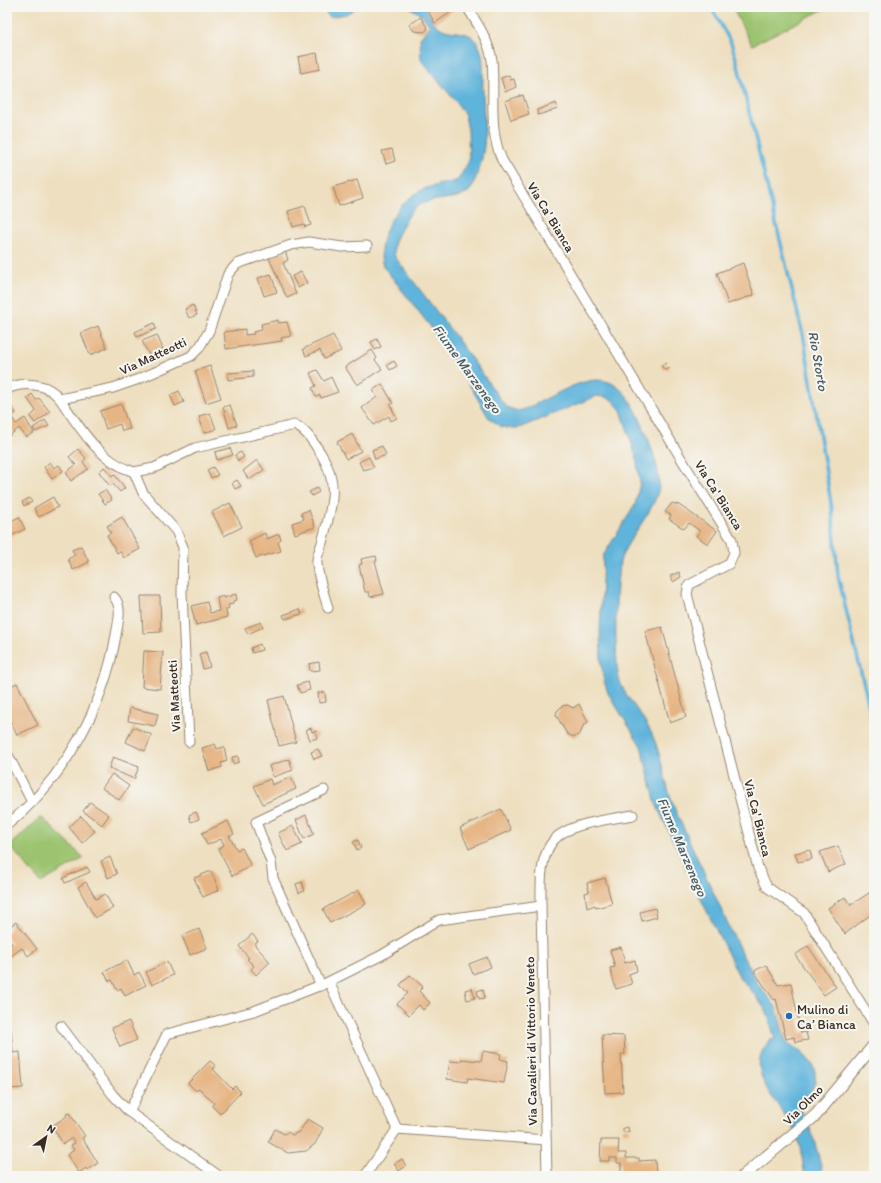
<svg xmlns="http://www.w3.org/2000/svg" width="881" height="1183" font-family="Itim,sans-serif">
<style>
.green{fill:#9cc46f;stroke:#6c7746}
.water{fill:#5fb4db;stroke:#4d6f7c}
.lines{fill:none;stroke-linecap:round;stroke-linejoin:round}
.stream{stroke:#5fb4db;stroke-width:3.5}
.building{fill:#e6b584}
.minor-casing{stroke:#94846f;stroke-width:11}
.tertiary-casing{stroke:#94846f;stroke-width:13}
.minor{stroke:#fff;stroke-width:9}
.tertiary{stroke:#fff;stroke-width:11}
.poi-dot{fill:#1f6fb2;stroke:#f6f6f2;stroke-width:1.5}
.labels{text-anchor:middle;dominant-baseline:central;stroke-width:4;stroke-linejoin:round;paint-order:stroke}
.street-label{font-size:13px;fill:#3b2a1e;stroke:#f6f6f2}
.poi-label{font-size:13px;fill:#3b2a1e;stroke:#f6f6f2;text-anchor:start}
.water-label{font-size:14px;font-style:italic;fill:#485a60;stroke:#f6f6f2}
</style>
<rect width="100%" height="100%" fill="#f6f6f2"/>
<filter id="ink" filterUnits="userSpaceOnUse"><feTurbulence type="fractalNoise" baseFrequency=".025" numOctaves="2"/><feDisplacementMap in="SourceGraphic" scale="8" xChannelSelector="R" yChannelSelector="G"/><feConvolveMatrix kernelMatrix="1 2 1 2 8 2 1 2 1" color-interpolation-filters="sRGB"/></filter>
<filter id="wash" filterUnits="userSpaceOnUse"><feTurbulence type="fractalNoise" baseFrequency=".012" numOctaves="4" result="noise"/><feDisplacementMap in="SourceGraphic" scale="16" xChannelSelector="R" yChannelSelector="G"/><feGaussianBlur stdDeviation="0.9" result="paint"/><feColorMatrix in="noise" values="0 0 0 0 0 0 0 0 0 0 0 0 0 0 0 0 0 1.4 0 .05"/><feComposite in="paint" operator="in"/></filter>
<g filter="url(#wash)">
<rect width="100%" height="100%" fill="#eedfc0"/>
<!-- green -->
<g class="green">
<path d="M732 7H828L752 45Z"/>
<path d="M41 817 84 858 41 883 10 846Z"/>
</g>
<!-- water -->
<g class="water">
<path d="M325 7H358L346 14 329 17 324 9Z"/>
<path d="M409 7H425C429 13 432 23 439 27 453 36 469 27 478 44 486 58 482 75 483 91 483 122 489 141 478 172 476 177 474 184 471 189 461 203 430 195 415 208 409 214 403 224 400 231 395 240 392 247 395 257L456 337 506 407 518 411 525 409C578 385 613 351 643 426 650 443 659 465 659 484 659 506 630 535 622 556 614 574 615 652 618 673 620 691 637 708 646 723 663 750 663 783 676 812L741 952 757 983 776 1007 786 1042C804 1052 826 1070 810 1092 806 1098 798 1101 801 1109 802 1115 806 1120 809 1126 815 1142 820 1159 823 1176H805C802 1160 801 1143 793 1128 782 1107 752 1080 761 1054 763 1049 767 1045 769 1040L775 1039 767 1012 755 995 740 978 688 873 656 804 641 746 608 693 604 681 601 660 600 630 603 556 635 505 640 483 636 457 621 410 612 400 605 397 597 396 519 428H506L500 426 489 418 466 379 430 326 383 266C374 239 396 204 420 191 431 185 446 184 458 180L469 161 468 131 465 115 457 103 421 60 420 38 430 26 422 15Z"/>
</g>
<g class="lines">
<!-- stream -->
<path class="stream" d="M711 7 731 43 736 58 804 339 832 509 838 576 874 727"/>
</g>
<g id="blocks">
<!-- building -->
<g class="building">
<path d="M428 7H452L454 10 435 23 426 8Z"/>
<path d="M421 17 428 29 424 32 414 31 409 25Z"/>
<path d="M317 53 320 69 301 73 298 57Z"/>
<path d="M509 75 510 80 514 79 516 87 505 92 501 78Z"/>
<path d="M523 95 529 114 511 120 505 101Z"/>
<path d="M556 103 558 109 538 115 537 110Z"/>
<path d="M392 149 395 161 386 164 382 151Z"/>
<path d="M357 180 363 198 339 206 333 187Z"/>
<path d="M305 206 311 225 305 227 304 224 293 227 288 211Z"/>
<path d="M285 251 288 260 283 263 296 294 287 298 269 258Z"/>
<path d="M743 263 754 295 728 304 717 273Z"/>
<path d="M301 272 307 283 298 288 292 276Z"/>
<path d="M271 274 277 292 264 296 258 278Z"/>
<path d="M193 305 197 315 189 318 185 309Z"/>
<path d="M278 320V323L287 322 291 336 281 338 282 341 226 349 224 332 245 329V335L254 334 253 332 262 330 261 324Z"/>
<path d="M154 323 156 329 137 337 135 332Z"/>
<path d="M98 326 107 348 90 355 81 333Z"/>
<path d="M157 335 163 349 149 355 142 341Z"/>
<path d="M333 335 341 351 324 359 320 350 306 356 303 349Z"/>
<path d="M377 339 381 347 375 350 371 342Z"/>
<path d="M372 350 377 358 375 360 382 369 357 385 345 367Z"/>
<path d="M394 361 397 366 390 370 387 365Z"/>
<path d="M665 363 670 368 665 370 661 366Z"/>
<path d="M210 366 221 398 206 403 195 371Z"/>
<path d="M317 370 324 381 331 377 338 392 321 398 320 395 316 397 312 388 316 386 310 373Z"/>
<path d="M253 371V377L228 380V373Z"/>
<path d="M382 384 393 403 390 405 397 418 391 421 389 416 374 425 362 408 377 397 373 390Z"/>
<path d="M179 391 184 402 175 406 170 395Z"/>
<path d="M32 394 36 400 39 398 50 412 35 423 30 417 36 411 27 398Z"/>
<path d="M7 400 16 413 11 416 16 424 25 418 34 433 26 437 19 428 8 437Z"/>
<path d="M121 404 130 429 122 431 120 424 106 429 100 411Z"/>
<path d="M230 405 237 425 229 428 223 407Z"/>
<path d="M210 413 216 429 204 433 199 416Z"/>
<path d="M45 420 49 426 35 432 33 428Z"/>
<path d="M352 434 361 451 346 459 337 442Z"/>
<path d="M382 446 386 455 375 459 372 450Z"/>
<path d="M230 448 233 455 217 460 215 452Z"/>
<path d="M78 449 86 458 83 462 88 469 71 481 66 472 76 465 69 457Z"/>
<path d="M241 452 244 457 238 461 235 455Z"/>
<path d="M369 457 374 467 363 470 359 462Z"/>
<path d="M257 460 264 470 249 480 243 471Z"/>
<path d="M50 462 54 468 59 465 63 471 52 479 44 467Z"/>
<path d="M104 467 112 476 114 474 125 488 120 492 113 484 110 486 99 472Z"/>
<path d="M213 467 218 475 211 478 207 470Z"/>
<path d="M237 480 241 486 235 489 232 483Z"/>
<path d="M317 488 319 492 312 496 309 492Z"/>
<path d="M105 490 112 500 105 504 98 494Z"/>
<path d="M53 497 58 507 39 517 34 508Z"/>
<path d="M29 498 32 502 24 506 22 502Z"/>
<path d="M230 503 242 527 224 536 212 512Z"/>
<path d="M672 503 679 505 717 531 708 544 696 536 700 531 689 523 684 529 669 519 671 515 665 512Z"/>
<path d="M309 510 315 527 295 534 292 523 304 519 301 513Z"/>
<path d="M19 517 25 529 7 538V531L11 529 7 523Z"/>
<path d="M122 517 140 549 124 558 120 551 117 553 107 535 111 533 107 526Z"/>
<path d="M265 533 267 539 279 534 281 540 278 542 281 551 256 558 249 541Z"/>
<path d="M81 546 89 562 73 570 68 559 75 555 72 550Z"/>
<path d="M376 556 377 561H375L384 594 370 597 369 592H365L359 565 362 564 361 559Z"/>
<path d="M679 572 681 577 673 582 670 576Z"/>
<path d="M236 594 237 600 233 601V604L228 605 229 608 226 610 227 617 196 625 191 606 207 602 210 613 219 611 217 598 224 596V598Z"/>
<path d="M141 596H160L161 632 143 633Z"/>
<path d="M300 609 302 614 285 619 283 615Z"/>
<path d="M261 622 263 627 248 634 245 628Z"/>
<path d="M662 627 686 717 670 723 645 631Z"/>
<path d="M260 644 262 650 252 653 251 648Z"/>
<path d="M144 651 163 652 160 689 142 687Z"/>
<path d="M206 652 210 667 203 669 199 654Z"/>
<path d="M319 662 320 670 310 671 309 664Z"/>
<path d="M308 682 310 690 300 693 297 685Z"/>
<path d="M17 683 38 725 17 735 7 715V688Z"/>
<path d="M325 692 326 702 319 703 318 693Z"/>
<path d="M284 696 296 742 279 746 268 700Z"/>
<path d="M579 704 588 722 583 726 580 734 574 737 567 734 556 715 557 711 562 706 567 705 573 708Z"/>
<path d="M130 708 158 714 155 726 128 721Z"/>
<path d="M133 727 152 735 145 751 126 742Z"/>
<path d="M311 728 312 732 316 731 318 738 310 740 306 730Z"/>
<path d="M215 744 217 749 224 747 227 761 221 763 222 767 209 771 202 748Z"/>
<path d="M318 749 322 756 314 759 311 752Z"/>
<path d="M238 756 239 762 233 764 232 757Z"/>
<path d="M113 757 139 767 134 779 109 768Z"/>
<path d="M289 759 293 770 273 777 269 766Z"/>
<path d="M112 774 129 786 119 800 102 788Z"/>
<path d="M291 777 296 789 263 804 254 786 270 779 272 785Z"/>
<path d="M90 802 109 815 102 825 83 811Z"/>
<path d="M501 809 511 830 469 849 460 828Z"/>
<path d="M196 812 199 819 191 822 189 815Z"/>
<path d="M306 815 314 834 304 839 296 820Z"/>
<path d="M81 816 95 831 82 843 69 827Z"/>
<path d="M228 821 234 834 229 836 237 850 242 848 251 866 232 876 218 849 224 845 221 839 207 845 202 833Z"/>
<path d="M293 826 302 844 287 851 278 833Z"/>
<path d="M358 840 361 848 357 850 353 842Z"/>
<path d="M838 846 846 864 828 872 820 852Z"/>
<path d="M810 850 812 859 798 862 795 853Z"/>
<path d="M110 857 117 874 108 878 101 861Z"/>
<path d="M87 867 90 872 65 883 63 878Z"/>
<path d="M211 871 219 890 203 897 194 878Z"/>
<path d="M605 878 612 904 596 908 595 905 587 908 585 893 589 892 587 883Z"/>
<path d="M86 882 96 899 105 894 113 908 95 918 78 887Z"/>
<path d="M302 882 305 891 299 893 296 884Z"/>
<path d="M359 890 366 904 330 923 323 909Z"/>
<path d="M869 893 874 901V912L845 934 828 908 845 897 851 905Z"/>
<path d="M655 908 657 917 642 921 640 912Z"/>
<path d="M16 922 37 949 28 956 22 948 7 959V947L12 944 7 937V932L10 929 9 927Z"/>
<path d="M199 929 207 948 190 955 182 936Z"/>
<path d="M252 934 258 941 254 944 270 962 256 975 251 969 254 966 247 959 249 958 239 946Z"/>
<path d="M808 946 836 987 824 995 795 955Z"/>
<path d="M621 947 625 963 635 960 637 971 629 974 632 984 616 989 610 968 615 967 610 950Z"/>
<path d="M487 957 491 967 473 974 469 964Z"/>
<path d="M127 960 134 975 139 972 146 985 125 996 121 988 117 990 112 980 109 981 104 972Z"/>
<path d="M167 962 173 975 152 985 146 972Z"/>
<path d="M766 965 778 985 791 983 801 1033 806 1032 808 1040 795 1042 794 1037 786 1039 776 999 774 1000 754 971Z"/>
<path d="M410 975 423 987 419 991 430 1003 423 1010 419 1005 409 1015 397 1004 408 993 400 985Z"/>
<path d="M472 988 475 998 467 1000 465 990Z"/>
<path d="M483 989 485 998 479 999 477 991Z"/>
<path d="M129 1021 137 1040 120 1047 112 1028Z"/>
<path d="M7 1030H11L13 1053 20 1052 23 1088 7 1089Z"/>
<path d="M602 1035 624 1036 625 1054H621L623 1092 605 1093Z"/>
<path d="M483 1051 501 1054 500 1059 508 1061 504 1083 468 1078 467 1082 447 1079 450 1061 461 1062V1059L481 1061Z"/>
<path d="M210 1061 216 1066 213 1069 232 1089 235 1086 241 1092 220 1114 212 1106 214 1103 199 1088 196 1091 188 1083Z"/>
<path d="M69 1113 85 1136 82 1138 98 1163 87 1170 86 1168 79 1173 67 1155 74 1150 71 1145 75 1143 72 1138 63 1144 52 1126 67 1116 66 1114Z"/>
<path d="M308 1119 323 1128 315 1144 306 1151 288 1153 268 1142 275 1129 284 1134 288 1132 292 1135 299 1132Z"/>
<path d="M628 1127 629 1132H623V1128Z"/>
<path d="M601 1140H619L618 1153H626V1158H639V1161L655 1160 656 1174 621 1175V1163H617V1158H609V1161H600Z"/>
<path d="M402 1159 406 1166 399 1171 394 1164Z"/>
</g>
</g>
</g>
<g filter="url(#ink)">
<use href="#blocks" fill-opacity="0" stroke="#94846f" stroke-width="1"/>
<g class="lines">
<defs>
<g id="minor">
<path d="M467 7C477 23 489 41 492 60 495 92 488 130 502 160L682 460 732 540 734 553 729 564 689 585 687 594 758 868 767 887 804 913 874 1024"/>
<path d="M7 389C24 381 48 383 60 399L113 388 139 379 191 356 199 348 209 331 228 274 237 264 291 245 309 242 342 247 367 246"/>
<path d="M60 399C80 428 99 461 134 472L143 493 176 531 183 547 182 593 189 742"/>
<path d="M134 472 154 468 195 448 295 425C307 431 313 442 320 452 341 485 331 507 322 543 320 549 316 557 317 564 318 578 324 594 328 608"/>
<path d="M7 753 32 802"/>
<path d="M7 825C64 779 104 707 116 635 118 623 123 607 114 597"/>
<path d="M541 906C541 886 539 858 553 841 567 823 612 819 633 815"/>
<path d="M329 982 397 1129 365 1176"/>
<path d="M321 986 273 878 271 862 256 822 324 790"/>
<path d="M61 1026 113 1095 129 1112"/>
<path d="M397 1129 546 1140"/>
<path d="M219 1176 129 1112 167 1034 254 1011 324 984 382 955 439 920 541 906 547 1176"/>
</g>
<path id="tertiary" d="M743 1176 816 1115 874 1045"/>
</defs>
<!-- minor casing -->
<use href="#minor" class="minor-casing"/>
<!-- tertiary casing -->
<use href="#tertiary" class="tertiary-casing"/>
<!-- minor -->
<use href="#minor" class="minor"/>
<!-- tertiary -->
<use href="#tertiary" class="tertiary"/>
</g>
</g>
<!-- markers -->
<circle class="poi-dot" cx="789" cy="1016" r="4"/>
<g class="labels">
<!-- street labels -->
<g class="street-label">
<text transform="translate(551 217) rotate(59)">Via Ca' Bianca</text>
<text transform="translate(153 356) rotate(-25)">Via Matteotti</text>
<text transform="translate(719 495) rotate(58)">Via Ca' Bianca</text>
<text transform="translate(174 696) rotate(-93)">Via Matteotti</text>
<text transform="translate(758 818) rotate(76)">Via Ca' Bianca</text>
<text transform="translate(531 1041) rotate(-91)">Via Cavalieri di Vittorio Veneto</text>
<text transform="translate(803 1105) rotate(-45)">Via Olmo</text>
</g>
<!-- poi labels -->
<g class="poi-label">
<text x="797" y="1009">Mulino di<tspan x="797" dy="15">Ca’ Bianca</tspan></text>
</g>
<!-- water labels -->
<g class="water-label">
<text transform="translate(818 361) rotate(80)">Rio Storto</text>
<text transform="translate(467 369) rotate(54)">Fiume Marzenego</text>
<text transform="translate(682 847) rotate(67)">Fiume Marzenego</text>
</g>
</g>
<!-- margin -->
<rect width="881" height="1183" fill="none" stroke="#f6f6f2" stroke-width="24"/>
<!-- north arrow -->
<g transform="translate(46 1137) rotate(33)" stroke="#f6f6f2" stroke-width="3" paint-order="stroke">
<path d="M0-3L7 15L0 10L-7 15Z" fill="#3b2a1e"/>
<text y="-6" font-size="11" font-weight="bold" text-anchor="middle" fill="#3b2a1e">N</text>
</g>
</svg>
